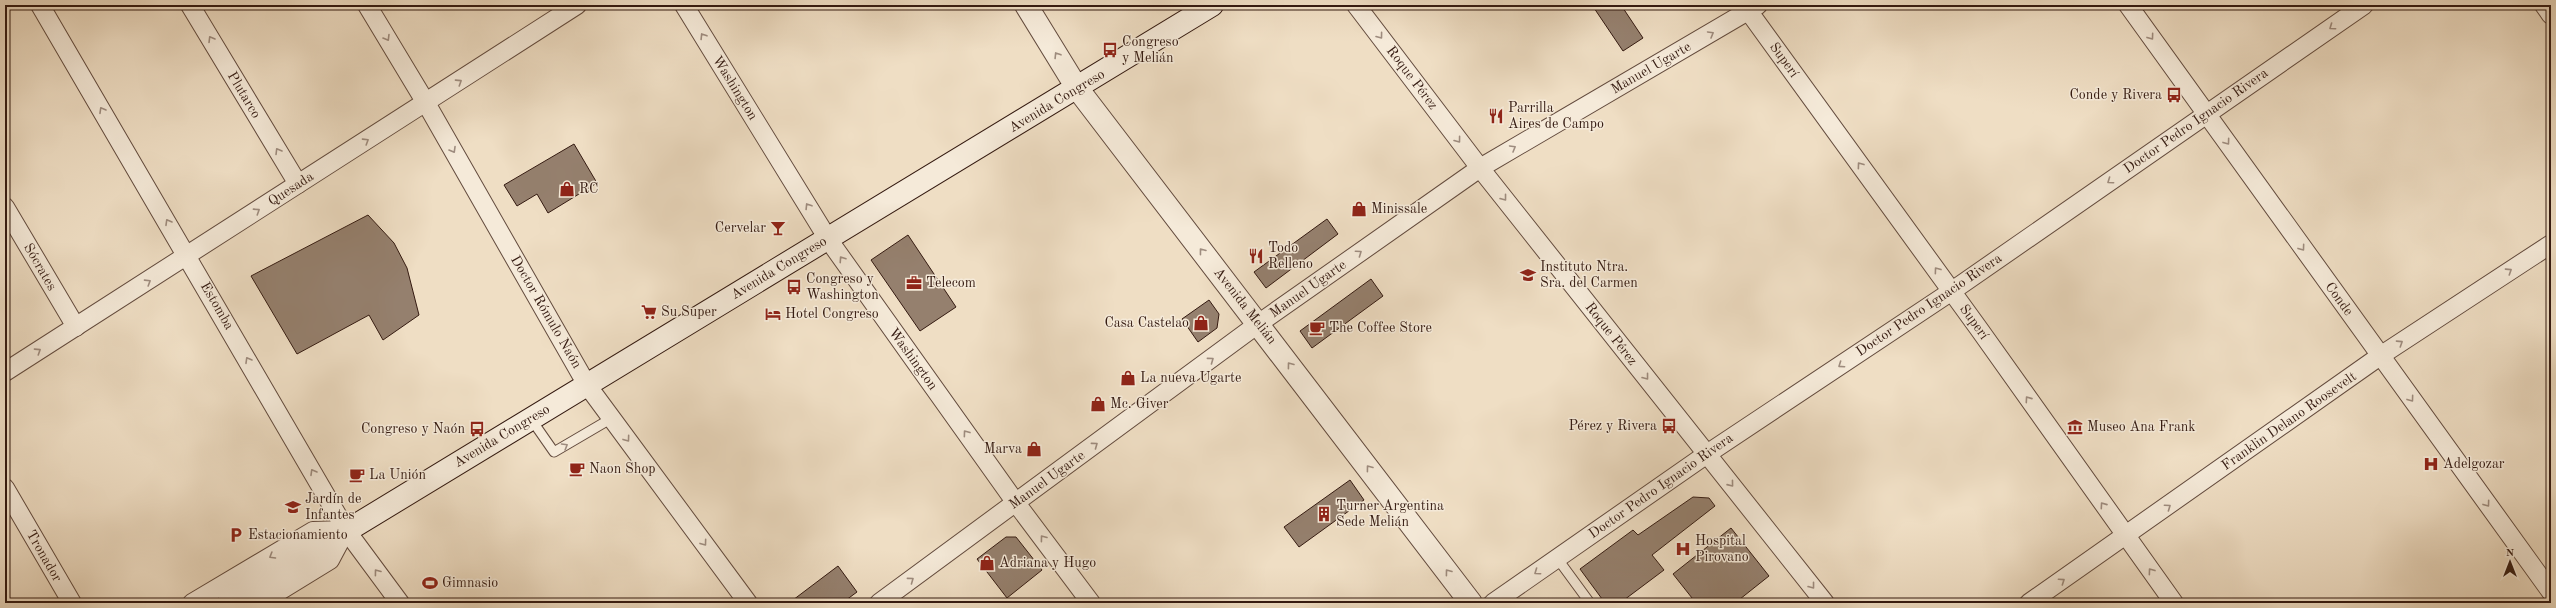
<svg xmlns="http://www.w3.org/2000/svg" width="2556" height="608" font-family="'Old Standard TT',serif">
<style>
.building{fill:#95806e;stroke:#341a11}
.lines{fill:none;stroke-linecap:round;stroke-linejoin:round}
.service-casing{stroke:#634b3e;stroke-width:11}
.minor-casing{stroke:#634b3e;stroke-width:20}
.tertiary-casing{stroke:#634b3e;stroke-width:24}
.secondary-casing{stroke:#341a11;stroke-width:24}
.service{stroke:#f5ead9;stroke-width:9}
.minor{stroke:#f5ead9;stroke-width:18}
.tertiary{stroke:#f5ead9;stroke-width:22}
.secondary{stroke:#f5ead9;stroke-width:22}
.oneway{stroke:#9e8c7f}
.labels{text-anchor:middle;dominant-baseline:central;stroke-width:3;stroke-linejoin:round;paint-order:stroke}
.poi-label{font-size:14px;fill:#341a11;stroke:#f5ead9;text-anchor:start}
.street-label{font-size:14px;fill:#341a11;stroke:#f5ead9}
</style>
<rect width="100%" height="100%" fill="#efdec4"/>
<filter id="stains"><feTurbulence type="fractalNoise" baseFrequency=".005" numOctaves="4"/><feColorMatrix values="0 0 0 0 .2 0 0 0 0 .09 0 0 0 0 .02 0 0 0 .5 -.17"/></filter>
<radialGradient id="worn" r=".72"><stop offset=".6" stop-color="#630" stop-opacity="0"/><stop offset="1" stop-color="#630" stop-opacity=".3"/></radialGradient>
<!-- building -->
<g class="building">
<path d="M1592 5H1621L1643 38 1623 51Z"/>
<path d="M574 144 597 183 548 213 537 194 517 206 504 185Z"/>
<path d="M368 215 394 243 407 268 419 315 383 340 369 315 297 354 251 276Z"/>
<path d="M1327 219 1338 234 1266 288 1254 272Z"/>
<path d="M908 235 956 307 920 331 871 260Z"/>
<path d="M1371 279 1383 296 1312 348 1300 331Z"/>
<path d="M1209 300 1219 314 1217 328 1198 342 1182 319Z"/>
<path d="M1350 480 1364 500 1299 547 1284 527Z"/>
<path d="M1693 497 1709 498 1715 506 1652 555 1664 570 1620 603H1605L1580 569 1633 530 1638 535Z"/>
<path d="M1731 528 1769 576 1735 603H1696L1673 574Z"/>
<path d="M1006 537H1016L1042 570 1007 598 977 559Z"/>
<path d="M838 566 857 592 842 603H789Z"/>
</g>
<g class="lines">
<defs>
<g id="service">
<path d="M531 419 554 452 612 418"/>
<path d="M1557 558 1590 603"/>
</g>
<g id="minor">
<path d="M40 5 346 530 400 603"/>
<path d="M190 5 298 184"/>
<path d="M367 5 426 103 587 385 748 603"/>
<path d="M684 5 828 239 1016 503 1091 603"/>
<path d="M1356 5 1480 168 1825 603"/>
<path d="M1744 5 1979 329 2174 603"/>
<path d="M2128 5 2551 592"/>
<path d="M2544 5 2551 15"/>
<path d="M5 207 76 327"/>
<path d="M5 372 577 5"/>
<path d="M5 488 72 603"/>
<path d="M192 603 313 531 346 530"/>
<path d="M260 603 330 560 346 530"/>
<path d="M879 603 1258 324 1480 168 1758 5"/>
<path d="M1493 603 1707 454 1952 291 2364 5"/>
<path d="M2029 603 2380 356 2551 244"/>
</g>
<path id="tertiary" d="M1026 5 1077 88 1471 603"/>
<path id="secondary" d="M228 603 1212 5"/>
</defs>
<!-- service casing -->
<use href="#service" class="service-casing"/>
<!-- minor casing -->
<use href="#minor" class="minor-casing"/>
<!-- tertiary casing -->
<use href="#tertiary" class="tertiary-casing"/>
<!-- secondary casing -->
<use href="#secondary" class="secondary-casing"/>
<!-- service -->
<use href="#service" class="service"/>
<!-- minor -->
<use href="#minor" class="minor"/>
<!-- tertiary -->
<use href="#tertiary" class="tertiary"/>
<!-- secondary -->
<use href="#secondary" class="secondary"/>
</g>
<!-- one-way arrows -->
<defs><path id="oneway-chevron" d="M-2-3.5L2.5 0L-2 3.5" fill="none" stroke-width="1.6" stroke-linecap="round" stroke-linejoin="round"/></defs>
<g class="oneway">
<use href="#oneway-chevron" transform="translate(2332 27) rotate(145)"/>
<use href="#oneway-chevron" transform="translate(1711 34) rotate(-30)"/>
<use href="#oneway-chevron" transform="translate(703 36) rotate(-122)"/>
<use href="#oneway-chevron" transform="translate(1380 36) rotate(53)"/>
<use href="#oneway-chevron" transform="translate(2151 37) rotate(54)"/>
<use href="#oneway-chevron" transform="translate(387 38) rotate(59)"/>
<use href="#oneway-chevron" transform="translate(211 39) rotate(-121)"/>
<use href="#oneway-chevron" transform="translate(1057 55) rotate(-122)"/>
<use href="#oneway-chevron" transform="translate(459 82) rotate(-33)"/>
<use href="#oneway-chevron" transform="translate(102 110) rotate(-120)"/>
<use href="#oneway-chevron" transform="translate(1458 140) rotate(53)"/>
<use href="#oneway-chevron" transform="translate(366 141) rotate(-32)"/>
<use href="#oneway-chevron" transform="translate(2227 142) rotate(54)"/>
<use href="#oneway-chevron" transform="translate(1513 148) rotate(-30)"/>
<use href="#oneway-chevron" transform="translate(453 150) rotate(60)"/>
<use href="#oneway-chevron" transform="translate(278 151) rotate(-121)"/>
<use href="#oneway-chevron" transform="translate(1860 165) rotate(-126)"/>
<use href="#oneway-chevron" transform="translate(2110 181) rotate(145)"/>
<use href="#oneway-chevron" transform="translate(1504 198) rotate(52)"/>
<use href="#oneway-chevron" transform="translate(808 206) rotate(-122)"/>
<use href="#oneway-chevron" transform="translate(257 211) rotate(-33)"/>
<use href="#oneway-chevron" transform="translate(168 222) rotate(-120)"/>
<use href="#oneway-chevron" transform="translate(2302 248) rotate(54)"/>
<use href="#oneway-chevron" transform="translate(1202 251) rotate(-128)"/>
<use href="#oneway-chevron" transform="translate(1359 253) rotate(-35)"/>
<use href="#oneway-chevron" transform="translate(842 259) rotate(-124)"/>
<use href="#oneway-chevron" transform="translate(1937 270) rotate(-126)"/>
<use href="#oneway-chevron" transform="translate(2509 271) rotate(-33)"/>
<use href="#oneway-chevron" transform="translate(148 282) rotate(-32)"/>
<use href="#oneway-chevron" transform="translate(2400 343) rotate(-33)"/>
<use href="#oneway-chevron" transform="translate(38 351) rotate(-33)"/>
<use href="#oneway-chevron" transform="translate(248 360) rotate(-120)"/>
<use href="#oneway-chevron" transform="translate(1211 360) rotate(-36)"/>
<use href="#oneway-chevron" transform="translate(1290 365) rotate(-127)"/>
<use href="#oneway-chevron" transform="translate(1841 365) rotate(146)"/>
<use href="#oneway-chevron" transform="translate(1646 377) rotate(52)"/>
<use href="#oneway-chevron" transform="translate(2028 399) rotate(-125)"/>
<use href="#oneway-chevron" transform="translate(2411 399) rotate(54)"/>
<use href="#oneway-chevron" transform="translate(966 433) rotate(-126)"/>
<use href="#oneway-chevron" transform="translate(627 439) rotate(54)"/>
<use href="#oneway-chevron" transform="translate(1095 445) rotate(-36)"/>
<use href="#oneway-chevron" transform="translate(565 446) rotate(-31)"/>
<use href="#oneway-chevron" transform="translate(1369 468) rotate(-127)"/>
<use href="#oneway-chevron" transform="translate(313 472) rotate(-120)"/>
<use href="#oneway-chevron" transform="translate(1731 484) rotate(51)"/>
<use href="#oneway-chevron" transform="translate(2487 504) rotate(54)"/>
<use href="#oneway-chevron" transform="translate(2103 505) rotate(-125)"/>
<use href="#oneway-chevron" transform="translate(2168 507) rotate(-35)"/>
<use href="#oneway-chevron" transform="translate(1043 538) rotate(-127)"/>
<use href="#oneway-chevron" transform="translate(704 543) rotate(54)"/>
<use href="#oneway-chevron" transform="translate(272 556) rotate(149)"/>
<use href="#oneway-chevron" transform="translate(2151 571) rotate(-126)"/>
<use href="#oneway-chevron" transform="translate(377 572) rotate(-127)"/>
<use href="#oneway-chevron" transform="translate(1448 572) rotate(-127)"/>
<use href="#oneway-chevron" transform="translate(1537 572) rotate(145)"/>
<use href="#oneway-chevron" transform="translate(911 580) rotate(-36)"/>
<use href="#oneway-chevron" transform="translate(2062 581) rotate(-34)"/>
<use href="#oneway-chevron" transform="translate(1812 586) rotate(52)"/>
</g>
<!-- icons -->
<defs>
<symbol id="bus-bare" viewBox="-9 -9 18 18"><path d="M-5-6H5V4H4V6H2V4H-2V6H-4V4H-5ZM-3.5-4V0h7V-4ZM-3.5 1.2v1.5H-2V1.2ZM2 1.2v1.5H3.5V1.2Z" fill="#8f2418" stroke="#f5ead9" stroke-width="2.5" paint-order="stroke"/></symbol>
<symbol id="restaurant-bare" viewBox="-9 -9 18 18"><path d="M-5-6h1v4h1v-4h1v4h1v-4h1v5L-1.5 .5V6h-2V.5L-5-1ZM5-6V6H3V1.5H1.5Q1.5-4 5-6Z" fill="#8f2418" stroke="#f5ead9" stroke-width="2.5" paint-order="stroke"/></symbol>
<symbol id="shop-bare" viewBox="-9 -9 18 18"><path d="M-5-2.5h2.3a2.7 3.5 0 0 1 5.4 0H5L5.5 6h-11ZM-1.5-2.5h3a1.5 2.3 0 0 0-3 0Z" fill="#8f2418" stroke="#f5ead9" stroke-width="2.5" paint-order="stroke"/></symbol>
<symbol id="bar-bare" viewBox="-9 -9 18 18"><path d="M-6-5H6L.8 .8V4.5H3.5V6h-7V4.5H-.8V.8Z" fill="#8f2418" stroke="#f5ead9" stroke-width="2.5" paint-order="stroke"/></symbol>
<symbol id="school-bare" viewBox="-9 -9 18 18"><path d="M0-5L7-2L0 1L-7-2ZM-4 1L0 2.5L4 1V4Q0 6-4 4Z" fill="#8f2418" stroke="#f5ead9" stroke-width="2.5" paint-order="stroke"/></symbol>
<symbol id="office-bare" viewBox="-9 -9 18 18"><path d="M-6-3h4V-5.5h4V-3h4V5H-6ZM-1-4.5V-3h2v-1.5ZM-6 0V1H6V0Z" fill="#8f2418" stroke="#f5ead9" stroke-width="2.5" paint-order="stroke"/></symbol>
<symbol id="supermarket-bare" viewBox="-9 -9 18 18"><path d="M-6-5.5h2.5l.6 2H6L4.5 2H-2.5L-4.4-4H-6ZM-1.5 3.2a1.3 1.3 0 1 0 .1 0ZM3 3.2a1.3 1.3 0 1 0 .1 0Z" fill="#8f2418" stroke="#f5ead9" stroke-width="2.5" paint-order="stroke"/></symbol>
<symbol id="hotel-bare" viewBox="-9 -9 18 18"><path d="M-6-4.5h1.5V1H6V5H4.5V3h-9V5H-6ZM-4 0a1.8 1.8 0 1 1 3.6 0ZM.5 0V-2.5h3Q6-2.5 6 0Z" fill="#8f2418" stroke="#f5ead9" stroke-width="2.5" paint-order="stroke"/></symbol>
<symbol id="cafe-bare" viewBox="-9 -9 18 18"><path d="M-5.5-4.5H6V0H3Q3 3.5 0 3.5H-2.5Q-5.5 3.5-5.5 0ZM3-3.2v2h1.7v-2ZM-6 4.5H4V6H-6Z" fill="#8f2418" stroke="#f5ead9" stroke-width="2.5" paint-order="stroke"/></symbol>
<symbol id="museum-bare" viewBox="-9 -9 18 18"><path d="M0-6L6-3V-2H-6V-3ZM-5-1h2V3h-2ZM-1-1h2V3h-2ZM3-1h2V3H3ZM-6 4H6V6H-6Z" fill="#8f2418" stroke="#f5ead9" stroke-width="2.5" paint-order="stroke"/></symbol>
<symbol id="hospital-bare" viewBox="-9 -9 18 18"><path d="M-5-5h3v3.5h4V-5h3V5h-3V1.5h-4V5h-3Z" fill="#8f2418" stroke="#f5ead9" stroke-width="2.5" paint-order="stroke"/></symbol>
<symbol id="building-bare" viewBox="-9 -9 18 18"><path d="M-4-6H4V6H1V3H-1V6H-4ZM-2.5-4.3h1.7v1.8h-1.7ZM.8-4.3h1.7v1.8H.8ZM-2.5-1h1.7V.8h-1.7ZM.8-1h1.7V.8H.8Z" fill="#8f2418" stroke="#f5ead9" stroke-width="2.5" paint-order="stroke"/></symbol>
<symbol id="parking-bare" viewBox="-9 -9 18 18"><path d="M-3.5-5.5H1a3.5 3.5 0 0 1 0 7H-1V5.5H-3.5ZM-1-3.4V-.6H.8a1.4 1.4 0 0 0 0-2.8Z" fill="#8f2418" stroke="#f5ead9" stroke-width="2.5" paint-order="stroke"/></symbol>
<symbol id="stadium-bare" viewBox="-9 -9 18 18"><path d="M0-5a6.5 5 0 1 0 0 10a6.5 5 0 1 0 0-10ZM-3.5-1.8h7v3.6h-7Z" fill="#8f2418" stroke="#f5ead9" stroke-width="2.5" paint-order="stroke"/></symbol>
</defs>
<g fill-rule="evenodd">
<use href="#bus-bare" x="1099" y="39" width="22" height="22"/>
<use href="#bus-bare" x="2163" y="84" width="22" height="22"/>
<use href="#restaurant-bare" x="1485" y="105" width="22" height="22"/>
<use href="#shop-bare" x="556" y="178" width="22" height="22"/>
<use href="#shop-bare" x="1348" y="198" width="22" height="22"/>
<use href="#bar-bare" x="767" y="217" width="22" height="22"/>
<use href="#restaurant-bare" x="1245" y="245" width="22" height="22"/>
<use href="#school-bare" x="1517" y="264" width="22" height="22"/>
<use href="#office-bare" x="903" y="272" width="22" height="22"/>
<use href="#bus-bare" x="783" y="276" width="22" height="22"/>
<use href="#supermarket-bare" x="638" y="301" width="22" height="22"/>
<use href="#hotel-bare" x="762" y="303" width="22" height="22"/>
<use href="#shop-bare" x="1190" y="312" width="22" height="22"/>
<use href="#cafe-bare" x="1306" y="317" width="22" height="22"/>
<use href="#shop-bare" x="1117" y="367" width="22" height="22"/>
<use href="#shop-bare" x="1087" y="393" width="22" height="22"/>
<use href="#bus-bare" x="1658" y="415" width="22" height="22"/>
<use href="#museum-bare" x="2064" y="416" width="22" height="22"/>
<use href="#bus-bare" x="466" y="418" width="22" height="22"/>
<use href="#shop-bare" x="1023" y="438" width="22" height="22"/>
<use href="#hospital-bare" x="2420" y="453" width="22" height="22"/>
<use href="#cafe-bare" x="566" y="458" width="22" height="22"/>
<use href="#cafe-bare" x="346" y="464" width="22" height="22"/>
<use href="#school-bare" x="282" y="496" width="22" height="22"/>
<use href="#building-bare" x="1313" y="503" width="22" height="22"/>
<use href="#parking-bare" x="225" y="524" width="22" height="22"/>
<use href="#hospital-bare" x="1672" y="538" width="22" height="22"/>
<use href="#shop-bare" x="976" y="552" width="22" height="22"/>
<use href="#stadium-bare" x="419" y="572" width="22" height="22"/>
</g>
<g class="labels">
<!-- poi labels -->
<g class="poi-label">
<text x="1122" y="42">Congreso<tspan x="1122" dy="16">y Melián</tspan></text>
<text x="2162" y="95" text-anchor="end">Conde y Rivera</text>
<text x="1508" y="108">Parrilla<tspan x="1508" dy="16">Aires de Campo</tspan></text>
<text x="579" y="189">RC</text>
<text x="1371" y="209">Minissale</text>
<text x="766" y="228" text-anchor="end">Cervelar</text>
<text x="1268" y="248">Todo<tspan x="1268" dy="16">Relleno</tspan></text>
<text x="1540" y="267">Instituto Ntra.<tspan x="1540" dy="16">Sra. del Carmen</tspan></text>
<text x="806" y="279">Congreso y<tspan x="806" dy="16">Washington</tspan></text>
<text x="926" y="283">Telecom</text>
<text x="661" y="312">Su Super</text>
<text x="785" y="314">Hotel Congreso</text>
<text x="1189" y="323" text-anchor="end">Casa Castelao</text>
<text x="1329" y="328">The Coffee Store</text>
<text x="1140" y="378">La nueva Ugarte</text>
<text x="1110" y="404">Mc. Giver</text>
<text x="1657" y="426" text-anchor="end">Pérez y Rivera</text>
<text x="2087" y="427">Museo Ana Frank</text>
<text x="465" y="429" text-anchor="end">Congreso y Naón</text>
<text x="1022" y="449" text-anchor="end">Marva</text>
<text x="2443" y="464">Adelgozar</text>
<text x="589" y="469">Naon Shop</text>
<text x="369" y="475">La Unión</text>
<text x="305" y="499">Jardín de<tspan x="305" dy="16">Infantes</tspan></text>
<text x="1336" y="506">Turner Argentina<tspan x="1336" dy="16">Sede Melián</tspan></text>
<text x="248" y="535">Estacionamiento</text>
<text x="1695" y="541">Hospital<tspan x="1695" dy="16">Pirovano</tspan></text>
<text x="999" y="563">Adriana y Hugo</text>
<text x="442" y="583">Gimnasio</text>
</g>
<!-- street labels -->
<g class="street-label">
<text transform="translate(1784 60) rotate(54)">Superí</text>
<text transform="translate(1651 68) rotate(-30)">Manuel Ugarte</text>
<text transform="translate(1412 78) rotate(53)">Roque Pérez</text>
<text transform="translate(735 88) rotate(58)">Washington</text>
<text transform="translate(244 95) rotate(59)">Plutarco</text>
<text transform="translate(1057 101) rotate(-31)">Avenida Congreso</text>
<text transform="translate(2196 121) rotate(-35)">Doctor Pedro Ignacio Rivera</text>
<text transform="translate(291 189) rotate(-33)">Quesada</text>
<text transform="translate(40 267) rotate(60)">Sócrates</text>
<text transform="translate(779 268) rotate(-31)">Avenida Congreso</text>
<text transform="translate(1308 289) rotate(-35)">Manuel Ugarte</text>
<text transform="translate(2339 299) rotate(54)">Conde</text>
<text transform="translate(1929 305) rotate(-34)">Doctor Pedro Ignacio Rivera</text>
<text transform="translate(217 306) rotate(60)">Estomba</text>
<text transform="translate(1245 306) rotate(52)">Avenida Melián</text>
<text transform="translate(546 312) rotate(60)">Doctor Rómulo Naón</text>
<text transform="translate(1974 322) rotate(54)">Superí</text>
<text transform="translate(1611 334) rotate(52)">Roque Pérez</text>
<text transform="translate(913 359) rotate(54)">Washington</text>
<text transform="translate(2289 421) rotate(-35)">Franklin Delano Roosevelt</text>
<text transform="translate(502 436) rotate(-31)">Avenida Congreso</text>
<text transform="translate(1047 480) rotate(-36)">Manuel Ugarte</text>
<text transform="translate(1661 486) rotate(-35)">Doctor Pedro Ignacio Rivera</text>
<text transform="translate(44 556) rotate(60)">Tronador</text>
</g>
</g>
<!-- margin -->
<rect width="2556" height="608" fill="none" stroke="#efdec4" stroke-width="20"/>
<rect x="6" y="6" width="2544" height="596" fill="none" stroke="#341a11" stroke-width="2"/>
<rect x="10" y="10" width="2536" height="588" fill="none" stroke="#341a11"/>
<!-- north arrow -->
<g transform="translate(2510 562)" stroke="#f5ead9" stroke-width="3" paint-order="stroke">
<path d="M0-3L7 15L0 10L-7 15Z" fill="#341a11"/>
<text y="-6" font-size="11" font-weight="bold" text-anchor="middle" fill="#341a11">N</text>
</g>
<rect width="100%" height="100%" filter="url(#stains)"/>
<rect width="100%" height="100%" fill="url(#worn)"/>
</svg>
